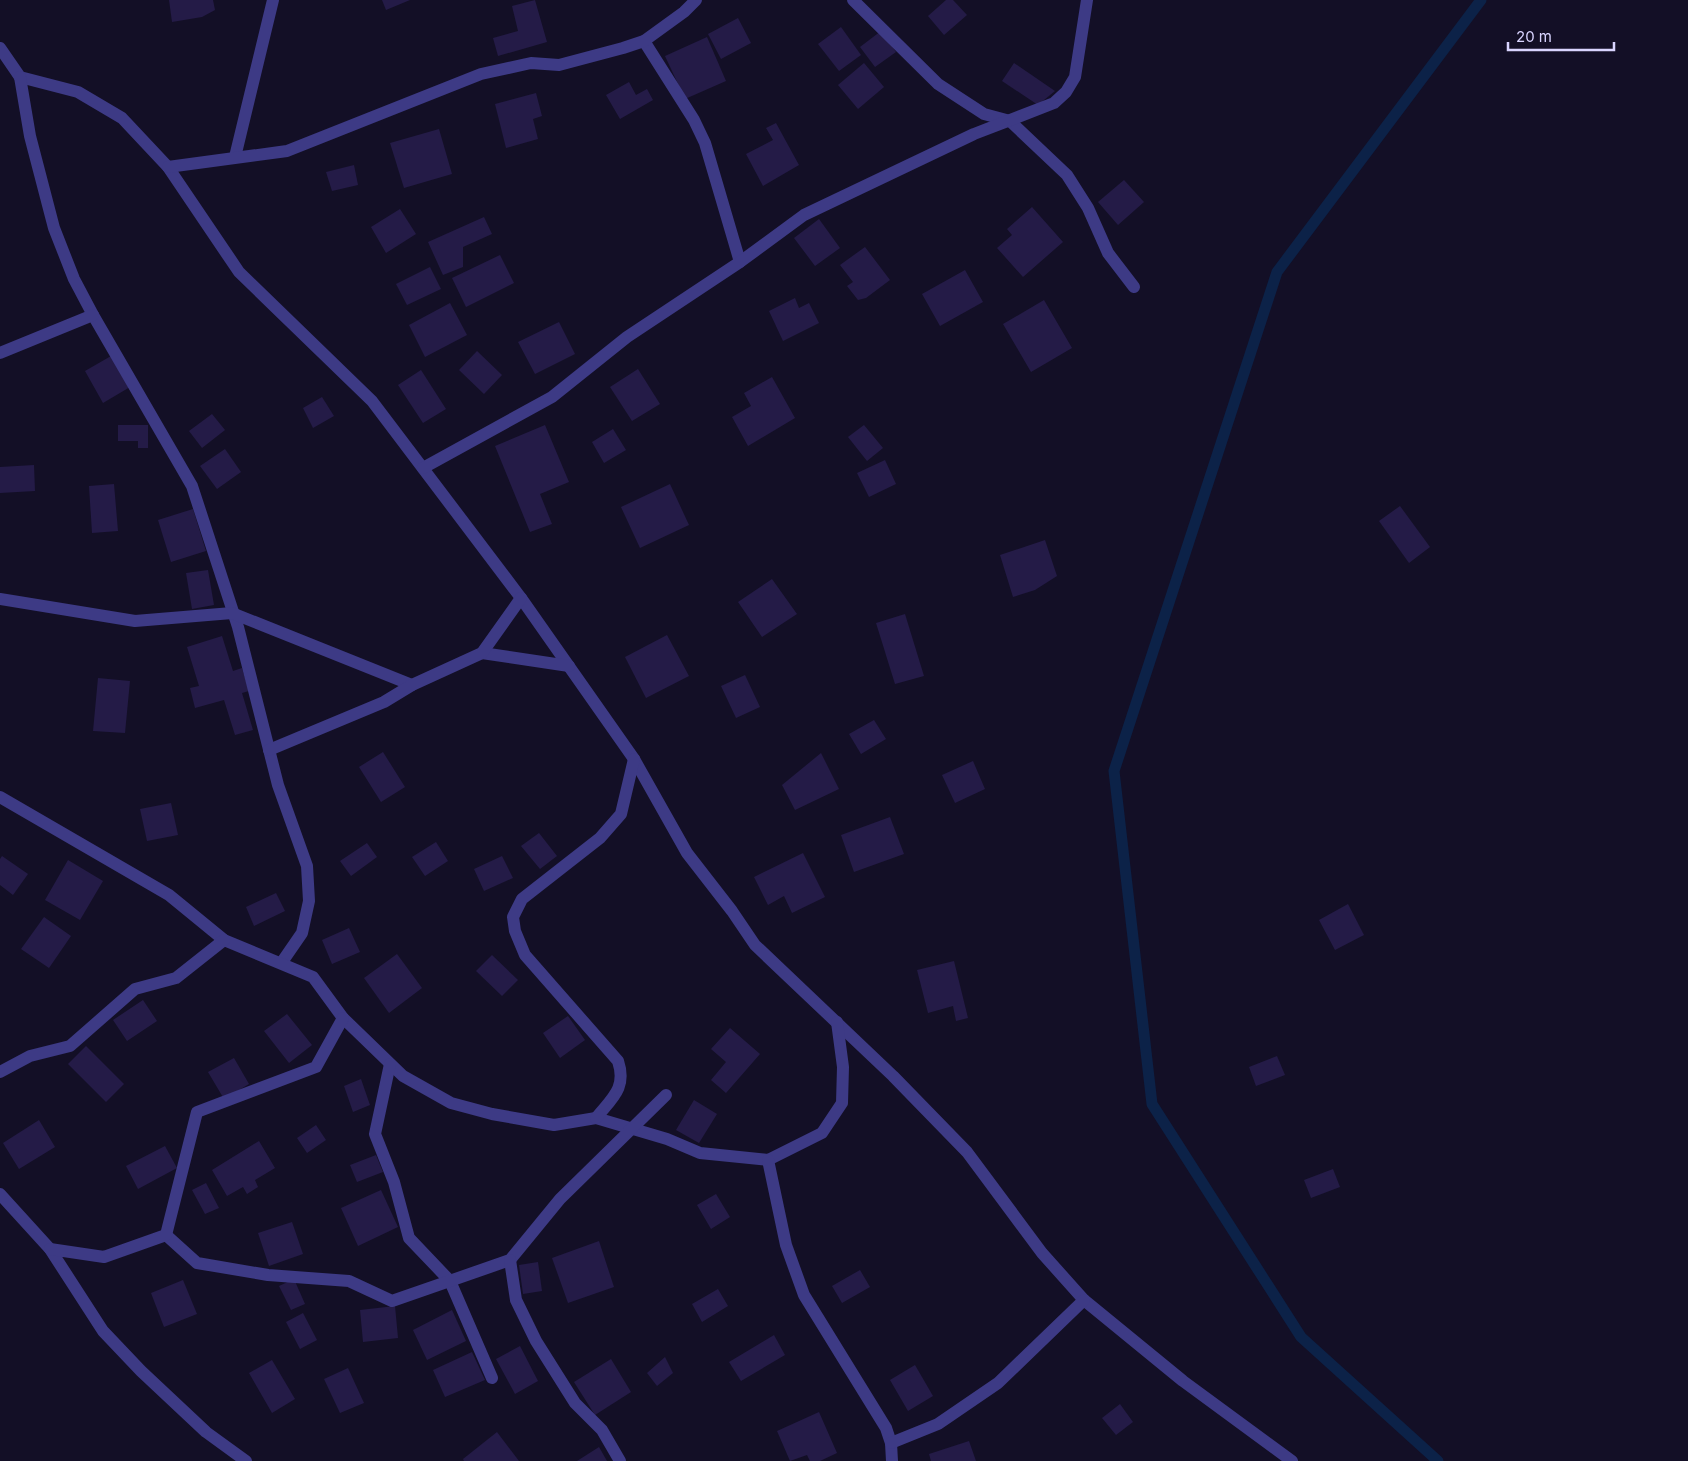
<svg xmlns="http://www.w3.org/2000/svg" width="1688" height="1461" font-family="Inter,sans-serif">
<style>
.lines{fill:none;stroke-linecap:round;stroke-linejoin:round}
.stream{stroke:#0c2248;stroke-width:11}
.building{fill:#241b47}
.street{stroke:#3d3a85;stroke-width:12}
</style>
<rect width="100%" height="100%" fill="#130f26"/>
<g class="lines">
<!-- stream -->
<path class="stream" d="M1438 1461 1301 1337 1152 1104 1114 771 1277 272 1481 0"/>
</g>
<!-- building -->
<g class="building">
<path d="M169 0H213L215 10 202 17 172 22Z"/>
<path d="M382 0H410L386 10Z"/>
<path d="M535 0 547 42 498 56 493 38 518 31 512 6Z"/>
<path d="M946 0H953L967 15 944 35 928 16Z"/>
<path d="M738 18 751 43 721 59 708 34Z"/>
<path d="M841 27 861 55 839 71 818 44Z"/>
<path d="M881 31 896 52 875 67 860 47Z"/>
<path d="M707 37 726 81 685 99 665 56Z"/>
<path d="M864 63 884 87 858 109 838 85Z"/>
<path d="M1014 63 1055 91 1038 105 1002 81Z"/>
<path d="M629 82 636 95 647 89 653 100 620 119 606 95Z"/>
<path d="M536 93 542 116 533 119 538 139 506 148 495 104Z"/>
<path d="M776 123 799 165 763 186 746 154 773 140 766 128Z"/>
<path d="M439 129 452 174 404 188 390 143Z"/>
<path d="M354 165 358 185 332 191 326 172Z"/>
<path d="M1124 180 1144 202 1118 225 1098 202Z"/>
<path d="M1032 207 1063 242 1023 277 997 248 1012 235 1007 229Z"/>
<path d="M400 209 416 234 386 253 371 227Z"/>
<path d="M484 217 492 234 463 247V267L443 275 428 242Z"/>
<path d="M819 219 840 248 815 266 794 238Z"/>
<path d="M865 247 890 280 866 298 858 300 847 286 853 282 840 265Z"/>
<path d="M500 255 514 283 466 307 452 278Z"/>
<path d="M430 267 441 289 407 305 396 284Z"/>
<path d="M965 270 983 302 940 326 922 294Z"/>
<path d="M795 298 799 308 809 303 819 323 783 341 769 311Z"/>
<path d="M1044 300 1072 348 1031 372 1003 324Z"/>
<path d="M450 303 467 335 425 357 409 325Z"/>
<path d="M559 322 575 354 535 374 518 342Z"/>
<path d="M477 351 502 375 484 394 459 370Z"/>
<path d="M111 356 130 387 103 403 85 371Z"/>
<path d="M638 369 660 404 632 421 610 387Z"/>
<path d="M421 370 446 409 423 423 398 385Z"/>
<path d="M772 377 795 418 748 446 732 417 751 406 744 393Z"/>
<path d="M322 397 334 416 313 428 303 408Z"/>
<path d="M212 414 225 430 202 448 189 431Z"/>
<path d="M118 425H148V448H138V441H118Z"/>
<path d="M545 425 569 482 540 494 552 524 530 532 495 446Z"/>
<path d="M864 425 883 448 867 461 848 437Z"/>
<path d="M613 429 626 450 604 463 592 442Z"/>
<path d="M225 449 241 472 217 489 200 466Z"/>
<path d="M885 460 896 484 869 497 857 473Z"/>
<path d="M34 465 35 491 0 493V467Z"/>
<path d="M114 484 118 531 92 533 89 486Z"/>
<path d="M670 484 689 525 640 548 621 507Z"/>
<path d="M1400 506 1430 547 1409 563 1379 521Z"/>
<path d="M193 509 206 551 171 562 158 520Z"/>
<path d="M1045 540 1057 576 1035 590 1013 597 1000 555Z"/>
<path d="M208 570 214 605 192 609 186 573Z"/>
<path d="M772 579 797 614 762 637 738 602Z"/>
<path d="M905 614 924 676 895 684 876 623Z"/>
<path d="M667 635 689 676 646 698 625 657Z"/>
<path d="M222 636 233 671 242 668 249 691 242 693 253 730 235 735 224 700 195 708 190 688 199 686 187 647Z"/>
<path d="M745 675 760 707 736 718 721 686Z"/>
<path d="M98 678 130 681 125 733 93 731Z"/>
<path d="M874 720 886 739 861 754 849 734Z"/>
<path d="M383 752 405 787 381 802 359 767Z"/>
<path d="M821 753 839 789 795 810 782 785Z"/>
<path d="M973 761 985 789 955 803 942 775Z"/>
<path d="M171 803 178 835 147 841 140 809Z"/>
<path d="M890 817 904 854 854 872 841 835Z"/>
<path d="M539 833 557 856 540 869 521 846Z"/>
<path d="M436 842 448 861 425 876 412 857Z"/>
<path d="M367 843 377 857 351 876 340 861Z"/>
<path d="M803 853 825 897 792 913 784 896 768 905 754 877Z"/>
<path d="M2 856 28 874 13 895 0 885V859Z"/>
<path d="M502 856 513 878 484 891 474 869Z"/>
<path d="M68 860 103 881 80 920 45 900Z"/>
<path d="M276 893 285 911 254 926 246 907Z"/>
<path d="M1348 904 1364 935 1335 950 1319 920Z"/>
<path d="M44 917 71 936 49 968 21 949Z"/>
<path d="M349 928 360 952 332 964 322 940Z"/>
<path d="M397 954 422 988 389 1013 364 978Z"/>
<path d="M492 955 518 980 502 996 476 971Z"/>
<path d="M954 961 968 1018 956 1021 953 1006 928 1013 917 970Z"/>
<path d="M143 1000 157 1021 127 1041 113 1020Z"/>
<path d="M287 1014 312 1045 289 1063 264 1031Z"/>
<path d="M568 1016 585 1040 560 1058 543 1033Z"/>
<path d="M730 1028 760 1054 726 1093 711 1080 726 1062 711 1049Z"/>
<path d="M86 1046 124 1084 106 1102 68 1064Z"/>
<path d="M1277 1056 1285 1075 1256 1086 1249 1067Z"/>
<path d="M234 1058 249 1084 224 1099 208 1072Z"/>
<path d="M361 1079 370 1105 353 1112 344 1086Z"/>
<path d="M694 1100 717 1114 699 1143 676 1130Z"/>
<path d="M39 1120 55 1147 19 1169 3 1143Z"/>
<path d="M316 1125 326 1140 307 1153 297 1138Z"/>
<path d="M259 1141 275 1168 255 1180 258 1187 247 1194 243 1187 227 1196 212 1170Z"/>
<path d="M165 1146 177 1168 138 1189 126 1166Z"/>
<path d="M376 1155 383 1172 357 1182 350 1165Z"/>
<path d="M1333 1169 1340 1187 1311 1198 1304 1180Z"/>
<path d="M206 1183 219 1208 205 1214 192 1190Z"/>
<path d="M381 1190 398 1227 358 1246 341 1208Z"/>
<path d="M716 1194 730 1217 711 1229 697 1205Z"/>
<path d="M292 1222 303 1254 269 1266 258 1233Z"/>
<path d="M599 1241 614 1287 568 1303 552 1258Z"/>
<path d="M538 1262 542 1291 523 1294 519 1265Z"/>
<path d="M860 1270 870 1287 842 1303 832 1286Z"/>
<path d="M294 1279 305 1304 291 1310 279 1286Z"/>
<path d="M183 1280 197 1314 164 1327 151 1293Z"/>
<path d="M718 1289 728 1306 702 1322 692 1304Z"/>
<path d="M395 1306 398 1338 363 1342 360 1310Z"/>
<path d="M452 1310 466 1341 427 1360 413 1330Z"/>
<path d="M303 1313 317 1340 300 1349 286 1322Z"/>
<path d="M774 1335 785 1355 741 1381 729 1362Z"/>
<path d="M520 1346 538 1381 515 1394 496 1359Z"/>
<path d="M472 1352 485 1380 445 1397 433 1370Z"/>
<path d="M665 1357 673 1373 657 1386 647 1373Z"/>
<path d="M611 1359 631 1392 595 1415 574 1382Z"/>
<path d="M272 1360 295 1399 272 1413 249 1373Z"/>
<path d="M915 1365 933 1396 908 1411 890 1380Z"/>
<path d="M348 1368 364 1403 340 1413 324 1379Z"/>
<path d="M1120 1404 1133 1422 1116 1435 1102 1418Z"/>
<path d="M819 1412 837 1453 820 1461H810L807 1455 790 1461 777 1431Z"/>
<path d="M497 1432 519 1461H464L463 1459Z"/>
<path d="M969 1441 976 1461H931L929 1454Z"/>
<path d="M599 1447 607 1461H577Z"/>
</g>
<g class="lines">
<!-- street -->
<g class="street">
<path d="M853 0 938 84 984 114 1010 121 1067 175 1088 208 1108 253 1134 287"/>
<path d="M644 41 694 120 705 143 740 262"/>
<path d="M0 48 20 77 78 92 122 118 168 167 239 272 372 401 521 598 634 759 687 853 732 911 755 945 893 1076 967 1152 1042 1253 1084 1300 1183 1381 1292 1461"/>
<path d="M20 77 30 136 54 228 74 279 93 315 192 486 238 627 278 785 307 866 309 901 302 933 282 962"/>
<path d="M235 157 273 0"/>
<path d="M168 167 287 151 481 74 531 63 559 65 623 48 644 41 684 12 696 0"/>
<path d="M0 353 93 315"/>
<path d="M423 468 552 397 627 337 740 262 804 215 974 134 1054 103 1066 92 1075 77 1087 0"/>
<path d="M0 599 135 621 232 613 412 685"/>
<path d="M482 653 569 666"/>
<path d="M269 750 384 702 412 685 482 653 521 598"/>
<path d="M0 797 169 895 224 940 313 977 343 1018 403 1076 451 1103 492 1114 554 1125 596 1118 667 1139 700 1153 768 1160 822 1133 842 1103 843 1067 837 1022"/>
<path d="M390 1064 375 1134 394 1182 409 1238 450 1281 492 1378"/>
<path d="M0 1072 30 1056 70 1046 135 989 176 978 224 940"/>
<path d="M596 1118C612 1098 627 1088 618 1061L525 955 515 931 513 917 522 899 600 838 621 814 634 759"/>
<path d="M768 1160 786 1245 804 1295 886 1428 891 1443 892 1461"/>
<path d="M0 1194 50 1249 103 1331 141 1371 206 1432 246 1461"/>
<path d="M166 1235 197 1263 268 1275 349 1281 392 1301 510 1260 560 1199 666 1095"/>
<path d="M50 1249 104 1257 166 1235 197 1112 316 1067 343 1018"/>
<path d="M510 1260 516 1300 536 1341 575 1403 602 1430 620 1461"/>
<path d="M891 1443 938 1424 998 1383 1084 1300"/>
</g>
</g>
<!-- scale -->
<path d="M1508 42v8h106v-8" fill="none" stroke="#d9d4ff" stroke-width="2.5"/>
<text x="1516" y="42" font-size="15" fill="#d9d4ff" stroke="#130f26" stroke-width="4" paint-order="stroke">20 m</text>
</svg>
